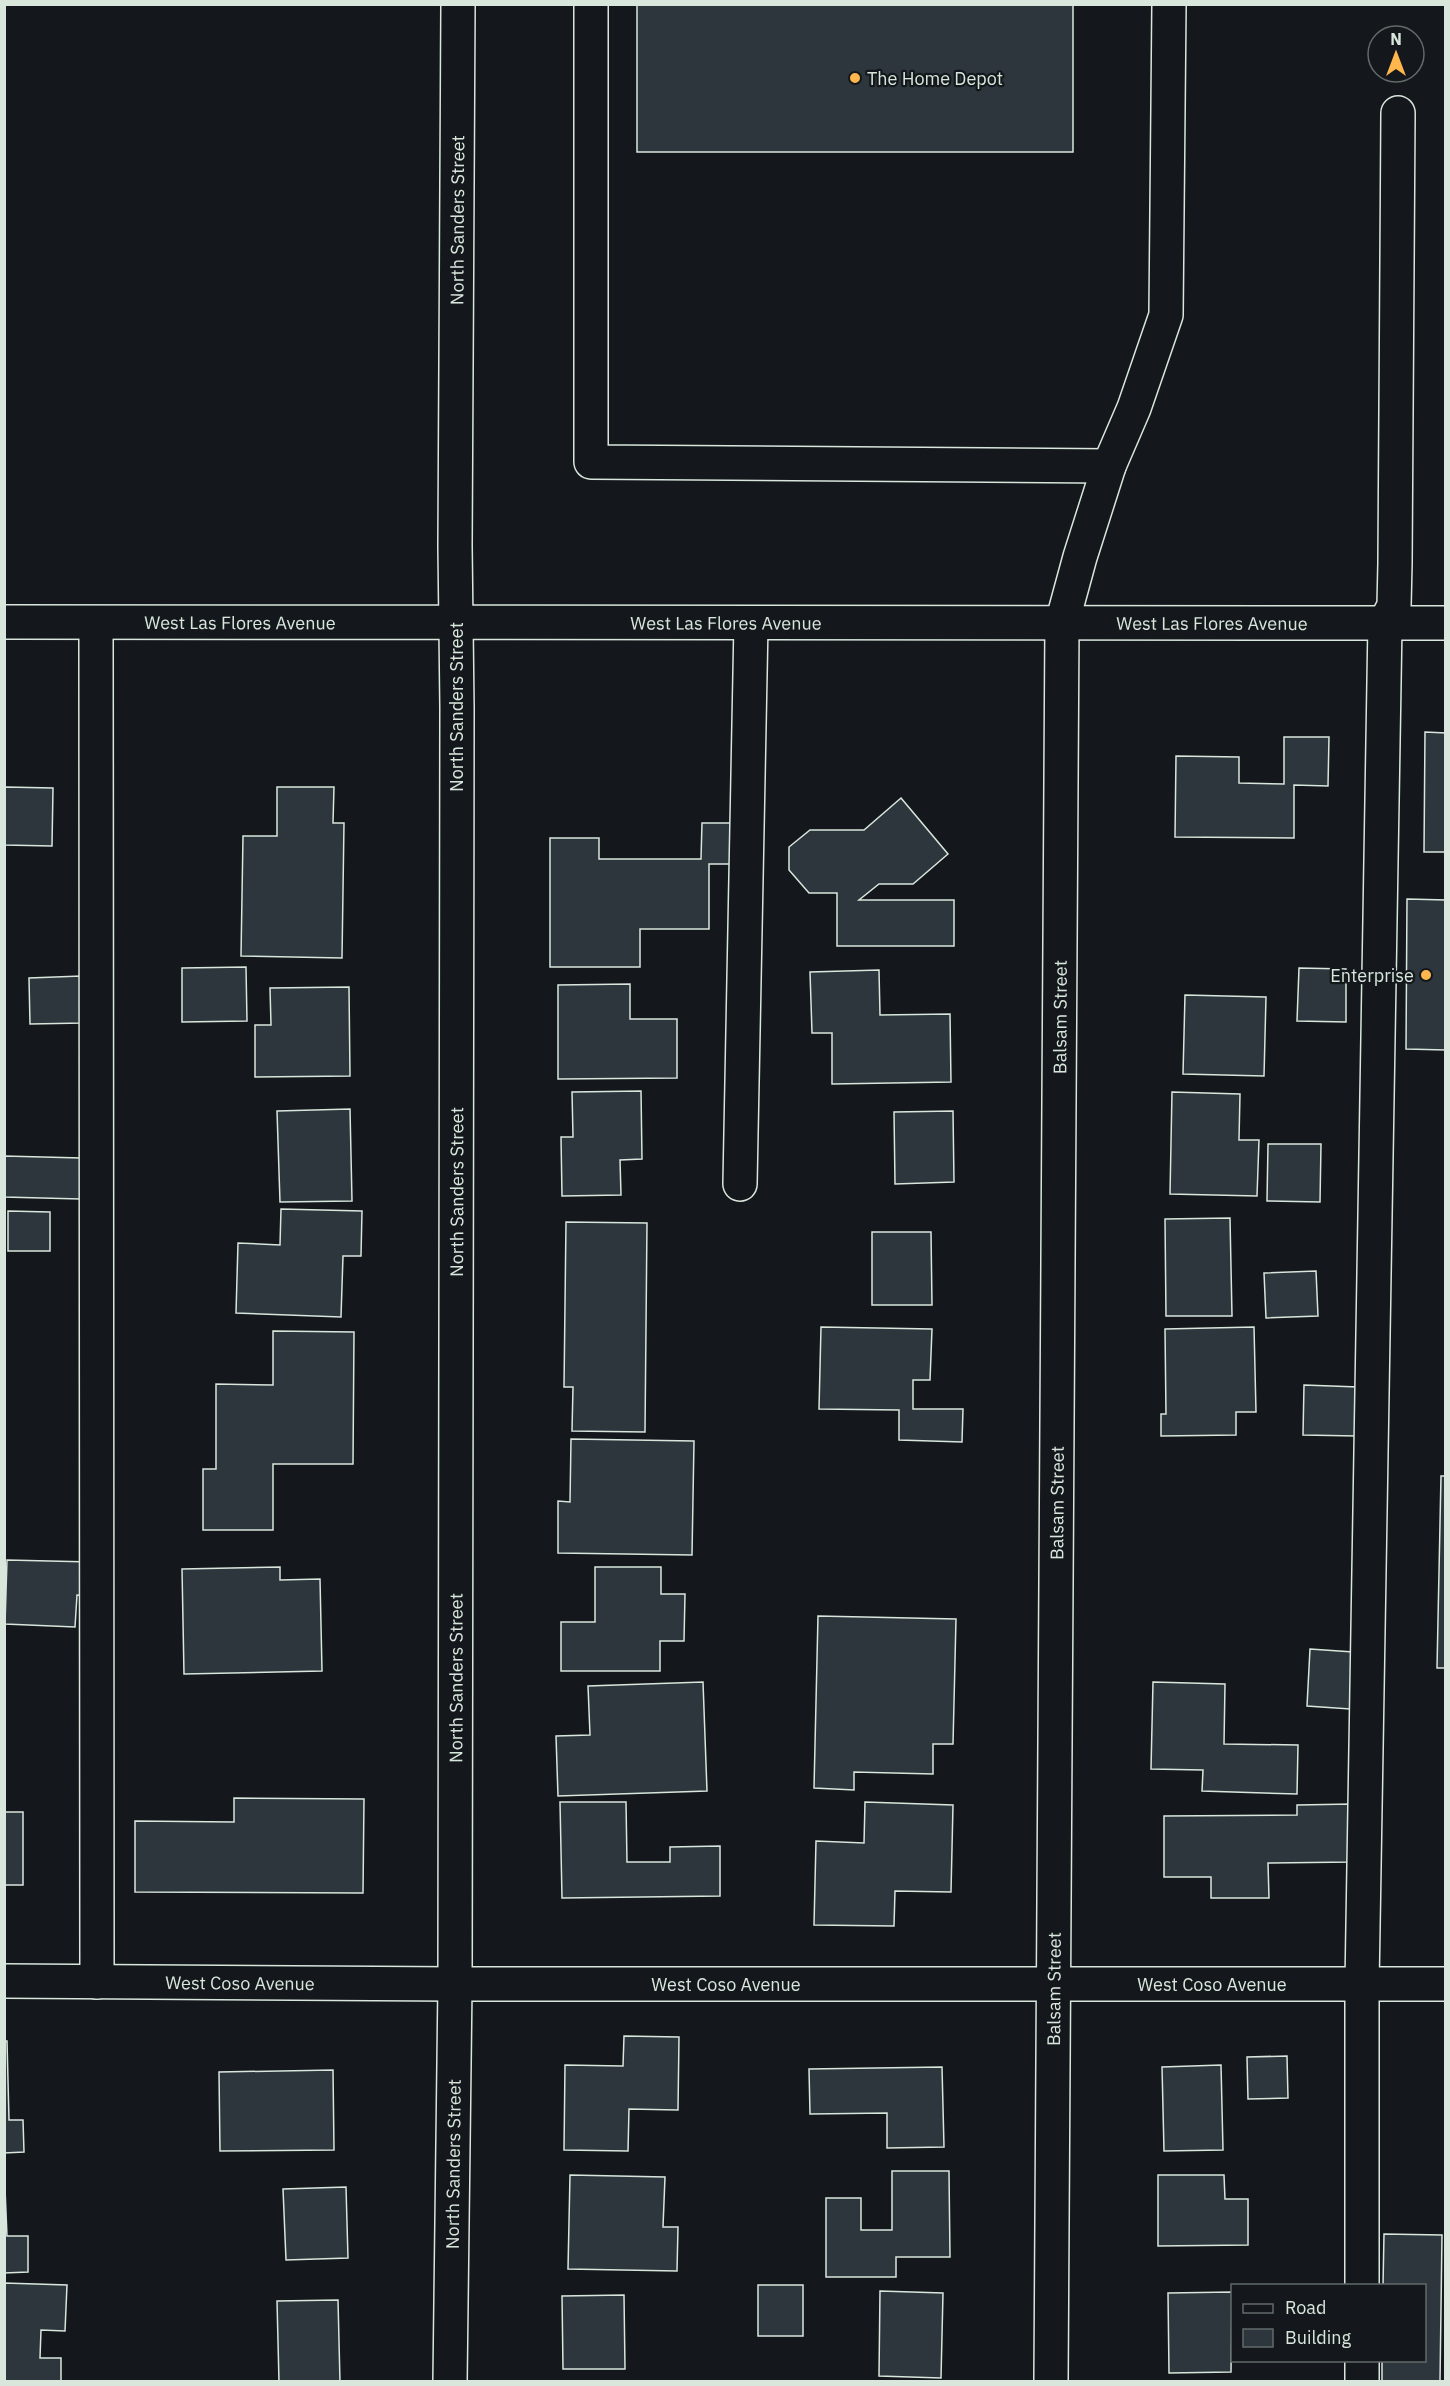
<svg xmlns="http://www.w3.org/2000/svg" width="1450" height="2386" font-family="'IBM Plex Sans',sans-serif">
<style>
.building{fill:#2c363c;stroke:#d8e6dc;stroke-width:1.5}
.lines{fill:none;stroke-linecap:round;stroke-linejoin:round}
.minor-casing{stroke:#d8e6dc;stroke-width:36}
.major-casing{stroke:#d8e6dc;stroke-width:36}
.minor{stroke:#14181c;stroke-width:33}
.major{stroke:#14181c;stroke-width:33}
.poi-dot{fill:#ffb74d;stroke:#14181c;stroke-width:2}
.labels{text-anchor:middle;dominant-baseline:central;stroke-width:4.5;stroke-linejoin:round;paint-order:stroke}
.poi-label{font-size:18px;fill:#d8e6dc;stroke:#14181c;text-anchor:start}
.street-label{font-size:18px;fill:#d8e6dc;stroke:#14181c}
</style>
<rect width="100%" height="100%" fill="#14181c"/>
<!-- building -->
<g class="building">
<rect x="637" y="4" width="436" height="148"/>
<path d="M1425 732 1446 733V852H1424Z"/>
<path d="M1284 737H1329L1328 786 1294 785V838L1175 837 1176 756 1239 757V783L1284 784Z"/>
<path d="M5 787 53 788 52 846 4 845Z"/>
<path d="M277 787H334L333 823H344L342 958 241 956 243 836H277Z"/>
<path d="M901 798 948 854 913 884H879L859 900H954V946H837V893H809L789 870V847L810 830H864Z"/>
<path d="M702 823H748V864H709V929H640V967H550V838H599V859H701Z"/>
<path d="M1407 899 1446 900V1050L1406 1049Z"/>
<path d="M246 967 247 1021 182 1022V968Z"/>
<path d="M1299 968 1346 969V1022L1297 1021Z"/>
<path d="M879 970 880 1015 950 1014 951 1082 832 1084V1033H812L810 972Z"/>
<path d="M81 976 83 1023 30 1024 29 978Z"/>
<path d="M630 984V1019H677V1078L558 1079V985Z"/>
<path d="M349 987 350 1076 255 1077V1025H271L270 988Z"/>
<path d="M1185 995 1266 997 1264 1076 1183 1074Z"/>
<path d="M641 1091 642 1159 620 1160 621 1195 562 1196 561 1137H573L572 1092Z"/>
<path d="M1172 1092 1240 1094 1239 1140H1259L1257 1196 1170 1194Z"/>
<path d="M350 1109 352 1201 280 1202 277 1111Z"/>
<path d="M953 1111 954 1182 895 1184 894 1112Z"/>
<path d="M1268 1144H1321L1320 1202 1267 1201Z"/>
<path d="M4 1156 81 1158 80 1199 4 1197Z"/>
<path d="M281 1209 362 1211 361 1256H343L341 1317 236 1313 238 1243 280 1245Z"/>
<path d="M8 1211 50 1212V1251H8Z"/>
<path d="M1230 1218 1232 1316H1166L1165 1219Z"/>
<path d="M566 1222 647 1223 645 1432 572 1431 573 1387H564Z"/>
<path d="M872 1232H931L932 1305H872Z"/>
<path d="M1316 1271 1318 1316 1266 1318 1264 1273Z"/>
<path d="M821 1327 932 1329 930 1380H913V1409H963L962 1442 899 1440V1410L819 1409Z"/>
<path d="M1254 1327 1256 1412H1236V1435L1161 1436V1414H1166L1165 1329Z"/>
<path d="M273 1331 354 1332 353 1464H273V1530H203V1469H216V1384L273 1385Z"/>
<path d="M1304 1385 1358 1387 1357 1436 1303 1435Z"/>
<path d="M571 1439 694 1441 692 1555 558 1553V1501L570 1502Z"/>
<path d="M1441 1476H1446V1668H1437Z"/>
<path d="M7 1560 91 1562 90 1596 77 1595 75 1627 5 1624Z"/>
<path d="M280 1567V1580L320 1579 322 1671 184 1674 182 1569Z"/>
<path d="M595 1567H661V1594H685L684 1641H660V1671H561V1622H595Z"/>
<path d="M818 1616 956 1619 953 1744H933V1774L854 1772V1790L814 1788Z"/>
<path d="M1310 1649 1353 1652 1350 1709 1307 1706Z"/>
<path d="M703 1682 707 1791 558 1796 556 1736 590 1735 588 1686Z"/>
<path d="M1153 1682 1225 1684 1224 1744 1298 1745 1297 1794 1202 1791 1203 1770 1151 1769Z"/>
<path d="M234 1798 364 1799 363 1893 135 1892V1821L234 1822Z"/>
<path d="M560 1802H626L627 1862H670V1847L720 1846V1896L562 1898Z"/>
<path d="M865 1802 953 1805 951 1892 895 1891 894 1926 814 1925 816 1841 864 1843Z"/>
<path d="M1352 1804V1862L1268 1863 1269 1898H1211V1877H1164V1816L1297 1815V1805Z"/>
<rect x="4" y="1812" width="19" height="73"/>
<path d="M624 2036 679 2037 678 2110 629 2109 628 2151 564 2150 565 2065 623 2066Z"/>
<path d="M4 2041H7L9 2120H23L24 2152 4 2153Z"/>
<path d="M1287 2056 1288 2098 1248 2099 1247 2057Z"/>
<path d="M1221 2065 1223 2150 1164 2151 1162 2067Z"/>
<path d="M942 2067 944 2147 887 2148V2113L810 2114 809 2069Z"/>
<path d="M333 2070 334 2150 220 2151 219 2072Z"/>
<path d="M4 2165 7 2236H28V2272L4 2273Z"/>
<path d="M892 2171H949L950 2257H896V2277H826V2198H861V2230H892Z"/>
<path d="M570 2175 665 2177 663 2227H678L677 2271 568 2269Z"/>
<path d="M1158 2175H1224L1225 2199H1248V2245L1158 2246Z"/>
<path d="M346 2187 348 2258 286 2260 283 2189Z"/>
<path d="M1384 2234 1442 2235 1440 2382H1382V2360H1424V2286H1383Z"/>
<path d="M4 2283 67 2285 65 2331 41 2330 40 2358H61V2382H4Z"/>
<rect x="758" y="2285" width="45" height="51"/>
<path d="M880 2291 943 2293 941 2378 879 2376Z"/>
<path d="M1232 2292 1231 2372 1169 2373 1168 2293Z"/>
<path d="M624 2295 625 2369H563L562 2296Z"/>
<path d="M338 2300 340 2382H279L277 2301Z"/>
</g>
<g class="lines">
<defs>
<g id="minor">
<path d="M591 4V462L1109 466"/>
<path d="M96 623 97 1982"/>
<path d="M740 1184 751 623"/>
<path id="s1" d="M4 1981 455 1984H1446"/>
<path d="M1362 2286V1985L1385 623 1394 606 1395 563 1398 113"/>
<path d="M1362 2360V2382"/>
<path id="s2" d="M450 2382 455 1984 457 708 455 546 458 4"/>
<path id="s3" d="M1051 2382 1062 623 1080 557 1109 466 1134 408 1166 315 1169 4"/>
</g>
<g id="major">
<path id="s4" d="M4 622 1446 623"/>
</g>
</defs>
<!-- minor casing -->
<use href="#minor" class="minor-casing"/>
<!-- major casing -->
<use href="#major" class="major-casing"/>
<!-- minor -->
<use href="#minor" class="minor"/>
<!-- major -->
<use href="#major" class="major"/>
</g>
<!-- markers -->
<g class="poi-dot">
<circle cx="855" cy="78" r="6"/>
<circle cx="1426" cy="975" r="6"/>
</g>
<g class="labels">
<!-- poi labels -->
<g class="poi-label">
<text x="867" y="78">The Home Depot</text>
<text x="1414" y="975" text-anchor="end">Enterprise</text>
</g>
<!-- street labels -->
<g class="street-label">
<text stroke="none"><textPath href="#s2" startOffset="2162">North Sanders Street</textPath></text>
<text stroke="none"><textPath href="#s4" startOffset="236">West Las Flores Avenue</textPath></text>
<text stroke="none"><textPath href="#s4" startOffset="722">West Las Flores Avenue</textPath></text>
<text stroke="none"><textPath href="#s4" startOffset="1208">West Las Flores Avenue</textPath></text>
<text transform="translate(456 707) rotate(-90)">North Sanders Street</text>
<text stroke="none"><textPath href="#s3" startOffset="1365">Balsam Street</textPath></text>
<text stroke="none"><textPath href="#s2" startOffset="1190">North Sanders Street</textPath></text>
<text stroke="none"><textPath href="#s3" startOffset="879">Balsam Street</textPath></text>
<text stroke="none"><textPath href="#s2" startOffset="704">North Sanders Street</textPath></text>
<text stroke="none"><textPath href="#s1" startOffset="236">West Coso Avenue</textPath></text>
<text stroke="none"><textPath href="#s1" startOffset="722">West Coso Avenue</textPath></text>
<text stroke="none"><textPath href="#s1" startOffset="1208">West Coso Avenue</textPath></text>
<text stroke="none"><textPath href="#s3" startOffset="393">Balsam Street</textPath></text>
<text stroke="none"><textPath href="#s2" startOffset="218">North Sanders Street</textPath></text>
</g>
</g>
<!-- border -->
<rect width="1450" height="2386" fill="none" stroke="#d8e6dc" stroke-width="12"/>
<!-- legend -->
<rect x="1231" y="2284" width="195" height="78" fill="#14181c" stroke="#626a69" stroke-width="1.5"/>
<rect x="1243" y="2304" width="30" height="9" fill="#14181c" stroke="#626a69" stroke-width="1.5"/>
<text x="1285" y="2314" font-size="18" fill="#d8e6dc">Road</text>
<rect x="1243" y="2329" width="30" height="18" fill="#2c363c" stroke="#626a69" stroke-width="1.5"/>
<text x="1285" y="2344" font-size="18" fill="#d8e6dc">Building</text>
<!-- north arrow -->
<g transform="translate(1396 54)"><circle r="28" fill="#14181c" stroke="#626a69" stroke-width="1.5"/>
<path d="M0-4.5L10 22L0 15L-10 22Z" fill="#ffb74d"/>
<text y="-9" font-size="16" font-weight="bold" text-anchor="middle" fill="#d8e6dc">N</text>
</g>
</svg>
